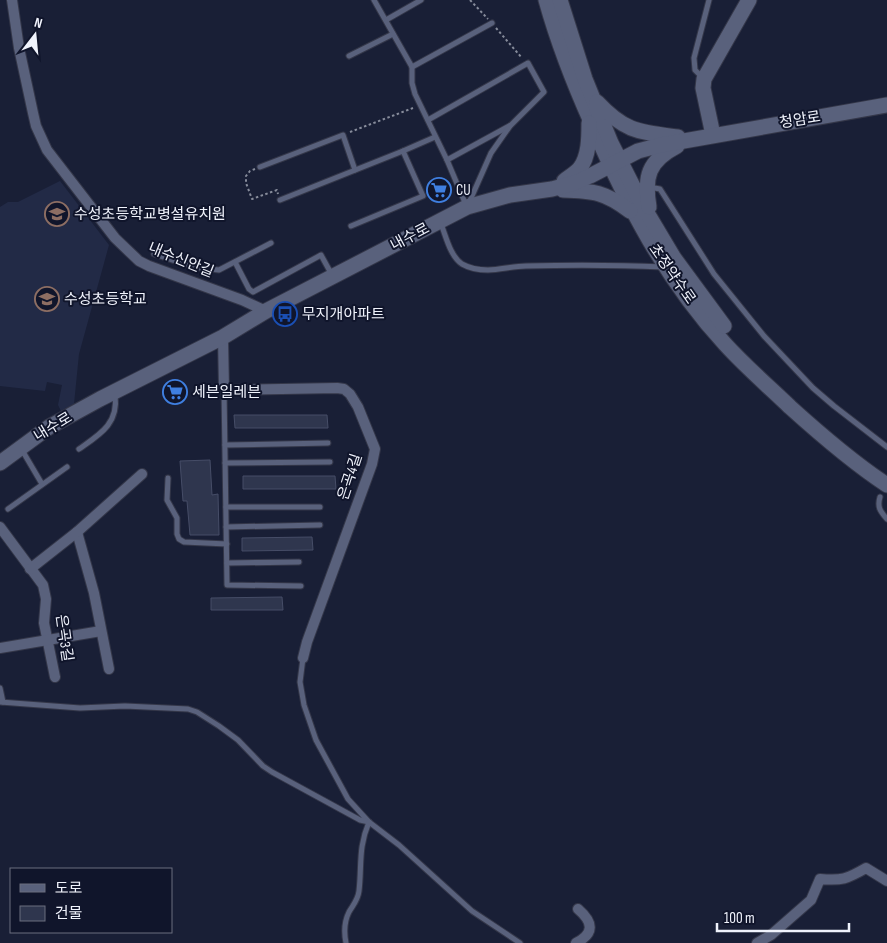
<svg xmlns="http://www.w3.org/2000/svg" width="887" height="943" font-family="'Sofia Sans Condensed','Noto Sans KR',sans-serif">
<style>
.built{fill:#222a46}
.building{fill:#2f364e;stroke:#464d67}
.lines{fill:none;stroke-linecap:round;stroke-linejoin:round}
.lane-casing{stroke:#343749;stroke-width:7}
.street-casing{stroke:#343749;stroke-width:12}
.secondary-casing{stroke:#343749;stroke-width:17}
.path{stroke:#878c9b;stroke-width:2;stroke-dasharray:2.5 2.5;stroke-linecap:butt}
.lane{stroke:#59617c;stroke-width:5}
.street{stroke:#59617c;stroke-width:10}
.secondary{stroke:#59617c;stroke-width:15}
.labels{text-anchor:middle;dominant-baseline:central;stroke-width:4;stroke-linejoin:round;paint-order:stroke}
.street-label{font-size:15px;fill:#f0f3fc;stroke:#10152b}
.poi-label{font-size:15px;fill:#f0f3fc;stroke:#10152b;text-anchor:start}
</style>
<rect width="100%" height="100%" fill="#191f36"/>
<!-- built -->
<path class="built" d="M60 181 109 245 79 354 74 404 61 411 58 405 62 385 47 382 45 391 0 386V207L8 202H18Z"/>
<!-- building -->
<g class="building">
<path d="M234 415H327L328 428H235Z"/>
<path d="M210 460 212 495 218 494 219 535H190L187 501H183L180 461Z"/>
<path d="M243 476H335L336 489H243Z"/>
<path d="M312 537 313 550 242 551V538Z"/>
<path d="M282 597 283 610H211V598Z"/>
</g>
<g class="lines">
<defs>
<g id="lane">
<path d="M374 0 412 67V83L415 94 447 160 466 205"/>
<path d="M386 20 421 0"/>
<path d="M349 56 393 34"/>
<path d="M412 67 492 23"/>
<path d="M703 78 695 70 694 58 709 0"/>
<path d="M428 120 528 63 544 92 511 125 447 160"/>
<path d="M260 167 343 135 355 170"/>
<path d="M649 187 660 189 714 274 764 336 813 388 834 406 887 447"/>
<path d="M280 200 403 151 435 137"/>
<path d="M468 205 491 153 510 126"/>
<path d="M441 224C446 236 450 256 462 264 469 268 479 270 488 270 500 270 513 266 526 266 572 265 617 265 663 267"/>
<path d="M351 226 423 196 403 151"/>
<path d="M154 254 193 267 219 270 271 243"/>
<path d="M235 262 249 289 253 292 321 255 332 275"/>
<path d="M224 390 227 585 301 586"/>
<path d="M225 445 328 443"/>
<path d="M79 449C99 435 119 424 115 395"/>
<path d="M22 450 42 484"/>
<path d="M225 463 330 462"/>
<path d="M168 478 167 500 177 518V534L179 539 184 542 227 544"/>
<path d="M880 497C877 507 880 511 887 519"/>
<path d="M226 507H320"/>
<path d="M8 509 67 467"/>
<path d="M226 527 320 525"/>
<path d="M227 563 299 562"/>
<path d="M303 658 300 682 304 705 316 740 348 799 369 822 399 845 472 911 520 943"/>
<path d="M0 688 3 702"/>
<path d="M0 702 80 708 125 706 188 709 197 712 219 726 238 740 263 766 272 772 360 820 369 822"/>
<path d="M346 943C344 933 344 922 349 912 353 905 358 900 359 891 362 865 358 848 369 822"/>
</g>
<g id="street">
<path d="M12 0 19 48 33 113 36 126 47 150 115 238 139 261 149 266 242 300 266 311"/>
<path d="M223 337 224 390 337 388 344 389 350 394 358 407 375 449 372 464 307 642 303 658"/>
<path d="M0 527 43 585 46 599 44 623 55 677"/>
<path d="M77 532 94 593 109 669"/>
<path d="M30 569 77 532 142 474"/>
<path d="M0 648 101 631"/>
<path d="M576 943C595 933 593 922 578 909"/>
<path d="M757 943 771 935 811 900 820 879C842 881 847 879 866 868L887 881"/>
</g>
<g id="secondary">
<path d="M546 0C558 43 574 84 592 124 626 203 666 280 725 344 745 366 768 386 790 407 821 435 852 462 887 485"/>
<path d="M560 0 585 79 611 143 643 206 674 258 724 326"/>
<path d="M597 102C625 132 639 132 678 137"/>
<path d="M713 135 703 88 704 79 749 0"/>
<path d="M564 181C569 177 576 173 580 168 589 156 589 138 589 123"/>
<path d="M563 190C594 191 605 192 630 211"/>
<path d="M649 207C644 177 648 161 677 146"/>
<path d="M0 463 49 427 100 399 223 337 266 311 467 207 510 195 552 189 574 183 590 176 638 151 661 145 887 105"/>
</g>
</defs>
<!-- lane casing -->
<use href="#lane" class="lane-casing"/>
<!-- street casing -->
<use href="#street" class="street-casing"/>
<!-- secondary casing -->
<use href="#secondary" class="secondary-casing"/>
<!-- path -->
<g class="path">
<path d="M470 0 488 19"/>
<path d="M496 28 522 58"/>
<path d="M350 132 413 108"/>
<path d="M255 169 250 171 246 176V183L252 199 277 190 278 194"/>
</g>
<!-- lane -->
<use href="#lane" class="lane"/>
<!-- street -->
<use href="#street" class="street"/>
<!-- secondary -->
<use href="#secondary" class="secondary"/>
</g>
<!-- icons -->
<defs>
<symbol id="supermarket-ring" viewBox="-11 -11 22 22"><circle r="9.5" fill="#10152b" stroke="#3f7fe0" stroke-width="1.5"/><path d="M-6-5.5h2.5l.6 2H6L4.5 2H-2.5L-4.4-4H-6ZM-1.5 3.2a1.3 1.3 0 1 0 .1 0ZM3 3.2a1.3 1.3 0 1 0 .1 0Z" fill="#3f7fe0"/></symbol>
<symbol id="school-ring" viewBox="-11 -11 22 22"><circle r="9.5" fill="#10152b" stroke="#8d6e63" stroke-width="1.5"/><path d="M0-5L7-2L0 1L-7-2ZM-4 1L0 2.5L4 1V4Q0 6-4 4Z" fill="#8d6e63"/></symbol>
<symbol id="bus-ring" viewBox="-11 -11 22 22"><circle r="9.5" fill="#10152b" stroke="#1a4fb4" stroke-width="1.5"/><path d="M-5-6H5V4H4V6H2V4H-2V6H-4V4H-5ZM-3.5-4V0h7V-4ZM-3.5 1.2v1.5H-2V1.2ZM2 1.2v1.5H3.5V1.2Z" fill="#1a4fb4"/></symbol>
</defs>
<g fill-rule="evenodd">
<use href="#supermarket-ring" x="425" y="176" width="28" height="28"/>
<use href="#school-ring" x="43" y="200" width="28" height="28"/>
<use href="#school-ring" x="33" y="285" width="28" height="28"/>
<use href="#bus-ring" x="271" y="300" width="28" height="28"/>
<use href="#supermarket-ring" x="161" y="378" width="28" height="28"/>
</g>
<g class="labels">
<!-- street labels -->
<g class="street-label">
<text transform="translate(800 120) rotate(-9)">청암로</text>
<text transform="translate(410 237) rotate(-28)">내수로</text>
<text transform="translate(181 260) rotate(22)">내수신안길</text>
<text transform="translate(672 274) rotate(55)">초정약수로</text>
<text transform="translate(53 427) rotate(-31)">내수로</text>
<text transform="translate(350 477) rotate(-72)">은곡4길</text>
<text transform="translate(64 638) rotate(82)">은곡3길</text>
</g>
<!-- poi labels -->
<g class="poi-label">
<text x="456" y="190">CU</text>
<text x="74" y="214">수성초등학교병설유치원</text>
<text x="64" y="299">수성초등학교</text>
<text x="302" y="314">무지개아파트</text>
<text x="192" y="392">세븐일레븐</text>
</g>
</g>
<!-- legend -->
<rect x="10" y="868" width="162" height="65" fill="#10152b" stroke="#6a6e7f"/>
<rect x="20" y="884" width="25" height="8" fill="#59617c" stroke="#6a6e7f"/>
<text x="55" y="893" font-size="15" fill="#f0f3fc">도로</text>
<rect x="20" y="906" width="25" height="15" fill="#2f364e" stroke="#6a6e7f"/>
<text x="55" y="918" font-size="15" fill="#f0f3fc">건물</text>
<!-- north arrow -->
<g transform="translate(35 35) rotate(16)" stroke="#10152b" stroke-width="4" paint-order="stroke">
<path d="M0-4L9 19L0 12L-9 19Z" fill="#f0f3fc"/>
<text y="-8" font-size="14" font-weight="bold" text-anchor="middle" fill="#f0f3fc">N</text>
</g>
<!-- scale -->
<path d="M717 923v8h132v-8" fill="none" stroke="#f0f3fc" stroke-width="2.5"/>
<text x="724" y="923" font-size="15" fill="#f0f3fc" stroke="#10152b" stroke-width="4" paint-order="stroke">100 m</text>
</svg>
